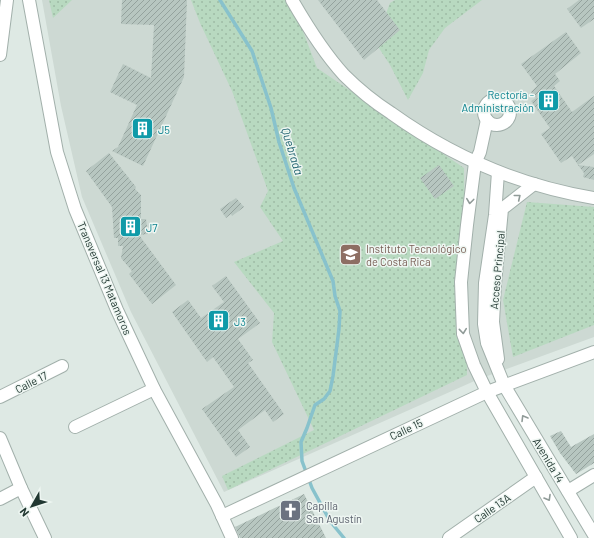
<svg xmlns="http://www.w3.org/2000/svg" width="594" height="538" font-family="Barlow,sans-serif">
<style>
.built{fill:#cdd9d3}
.park{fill:url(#park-dots)}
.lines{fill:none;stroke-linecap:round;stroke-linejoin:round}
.stream{stroke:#88c2cc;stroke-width:3.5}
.building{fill:url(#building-hatch)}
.minor-casing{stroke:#a2b0ab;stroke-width:14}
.minor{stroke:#fff;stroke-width:12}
.oneway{stroke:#909b98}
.labels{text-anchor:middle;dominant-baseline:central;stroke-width:3;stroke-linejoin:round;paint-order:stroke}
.culture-label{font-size:11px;fill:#0d838f;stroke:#eef6f2;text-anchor:start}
.education-label{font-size:11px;fill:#785e54;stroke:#eef6f2;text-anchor:start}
.street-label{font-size:11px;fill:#213731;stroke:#eef6f2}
.worship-label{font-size:11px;fill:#5b616d;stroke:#eef6f2;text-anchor:start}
.water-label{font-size:12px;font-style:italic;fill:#1f636f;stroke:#eef6f2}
</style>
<defs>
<pattern id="park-dots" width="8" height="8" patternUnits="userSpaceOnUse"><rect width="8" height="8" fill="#b8d9c0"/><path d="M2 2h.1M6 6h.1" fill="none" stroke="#9ebba5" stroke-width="1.8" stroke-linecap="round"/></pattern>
<pattern id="building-hatch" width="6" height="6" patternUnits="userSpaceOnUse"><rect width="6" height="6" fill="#b7c6c0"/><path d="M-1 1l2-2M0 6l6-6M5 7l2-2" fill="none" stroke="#94a29d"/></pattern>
</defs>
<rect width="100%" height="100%" fill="#dee9e4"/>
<!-- built -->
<path class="built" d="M42 0H594V337L479 379 224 492 131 312 82 197 61 106Z"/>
<!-- park -->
<g class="park">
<path d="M49 0H72L53 18Z"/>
<path d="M191 0H291L317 68 464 168 467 375 228 490 222 476 314 430 272 342 274 313 234 262 283 241 260 207 268 191 232 91 200 23Z"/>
<path d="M395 0H482L445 28 429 50 423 73 408 100 390 65 375 42 390 3Z"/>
<path d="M527 202 594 207V325L513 357 503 300Z"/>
</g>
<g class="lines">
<!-- stream -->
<path class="stream" d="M220 0 252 51 271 108 279 142 294 188 333 281 335 296 340 311 339 329 333 376 330 391 324 399 315 405 307 428 301 442 302 461 312 488 330 521 344 538"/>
</g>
<!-- building -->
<g class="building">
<path d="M122 0H187L184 77 143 166 112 151 118 147 137 105 110 92 123 64 151 78 154 25 121 24Z"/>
<path d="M318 0H377L400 30 364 60Z"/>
<path d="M579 0H594V19L581 28 567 9Z"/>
<path d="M566 32 581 53 555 74 560 81 554 86 572 112 594 96V154L578 165 572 156 561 163 541 134 550 128 531 101 536 98 531 92 537 86 521 64Z"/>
<path d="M109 153 136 187 135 189 141 195V219H146L148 234 139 235 176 285 152 304 129 274 132 271 121 258 123 246H118V238H114L112 207 86 171Z"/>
<path d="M439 165 454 186 435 199 420 178Z"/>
<path d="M578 165 594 167V180L583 177 584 173Z"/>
<path d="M236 198 244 207 232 216 231 214 226 218 220 209Z"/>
<path d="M226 276 260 323 238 339 253 360 248 363 284 414 273 422 265 410 238 430 250 447 236 457 202 409 234 387 213 357 207 362 172 312 188 300 201 318 224 302 212 286Z"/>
<path d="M561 431 571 447 594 434V463L576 474 560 453 550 436Z"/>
<path d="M304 494 326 538H240L235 527Z"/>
</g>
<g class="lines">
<defs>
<g id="minor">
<path d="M29 0 57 152 75 209 117 310 154 389 217 505 232 538"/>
<path d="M292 0C307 26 323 52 344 75 358 89 374 102 391 113 451 156 521 186 594 198"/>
<path d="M0 55 7 0"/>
<circle cx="497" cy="112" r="13"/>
<path d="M487 120 480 152 475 163 467 225 461 282 463 334 474 365 487 392 571 538"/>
<path d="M498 172 495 215 485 283 484 324 487 343 504 385 594 535"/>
<path d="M498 359 493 322 495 284 502 209 534 184"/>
<path d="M0 397 62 366"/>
<path d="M75 427 154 389"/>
<path d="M0 438 21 488 45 538"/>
<path d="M568 491 594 475"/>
<path d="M0 499 21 488"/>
<path d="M222 516 487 392 594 352"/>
<path d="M449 538 536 477"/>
</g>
</defs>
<!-- minor casing -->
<use href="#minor" class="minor-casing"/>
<!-- minor -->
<use href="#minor" class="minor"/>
</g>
<!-- one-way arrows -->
<defs><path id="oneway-chevron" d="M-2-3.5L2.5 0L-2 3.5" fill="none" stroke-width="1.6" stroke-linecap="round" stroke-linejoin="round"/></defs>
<g class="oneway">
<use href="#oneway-chevron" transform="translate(518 197) rotate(-39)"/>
<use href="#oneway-chevron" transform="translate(470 201) rotate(97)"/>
<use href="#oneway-chevron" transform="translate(463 331) rotate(84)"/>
<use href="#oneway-chevron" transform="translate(524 418) rotate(-121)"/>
<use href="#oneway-chevron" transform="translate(548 498) rotate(60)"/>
</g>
<!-- icons -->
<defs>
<symbol id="building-square" viewBox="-11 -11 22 22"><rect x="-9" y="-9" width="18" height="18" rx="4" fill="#0f9aa8" stroke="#eef6f2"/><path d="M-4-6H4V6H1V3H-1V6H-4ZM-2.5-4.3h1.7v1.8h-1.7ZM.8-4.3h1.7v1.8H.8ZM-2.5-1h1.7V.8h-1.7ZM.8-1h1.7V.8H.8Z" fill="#fff"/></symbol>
<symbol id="university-square" viewBox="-11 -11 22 22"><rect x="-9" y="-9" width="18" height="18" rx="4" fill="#8d6e63" stroke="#eef6f2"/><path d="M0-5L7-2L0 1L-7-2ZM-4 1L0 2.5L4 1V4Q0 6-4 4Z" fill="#fff"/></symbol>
<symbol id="church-square" viewBox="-11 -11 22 22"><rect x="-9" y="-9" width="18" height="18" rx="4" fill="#6b7280" stroke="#eef6f2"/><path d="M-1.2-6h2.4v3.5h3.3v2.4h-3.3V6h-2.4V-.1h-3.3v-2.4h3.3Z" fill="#fff"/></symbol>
</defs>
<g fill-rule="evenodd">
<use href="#building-square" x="536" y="88" width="25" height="25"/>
<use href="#building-square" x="130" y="116" width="25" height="25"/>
<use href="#building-square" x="118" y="214" width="25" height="25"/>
<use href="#university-square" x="338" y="242" width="25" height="25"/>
<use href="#building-square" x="206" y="308" width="25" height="25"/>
<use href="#church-square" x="278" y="498" width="25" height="25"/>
</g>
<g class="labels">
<!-- culture labels -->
<g class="culture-label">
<text x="534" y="94" text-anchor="end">Rectoría -<tspan x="534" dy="13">Administración</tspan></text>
<text x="158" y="129">J5</text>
<text x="146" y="227">J7</text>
<text x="234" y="321">J3</text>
</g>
<!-- education labels -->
<g class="education-label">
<text x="366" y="248">Instituto Tecnológico<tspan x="366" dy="13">de Costa Rica</tspan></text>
</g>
<!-- street labels -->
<g class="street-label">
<text transform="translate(497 270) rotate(-85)">Acceso Principal</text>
<text transform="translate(105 278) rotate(67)">Transversal 13 Matamoros</text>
<text transform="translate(31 382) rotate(-27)">Calle 17</text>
<text transform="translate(406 429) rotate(-25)">Calle 15</text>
<text transform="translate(549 460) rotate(59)">Avenida 14</text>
<text transform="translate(492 508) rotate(-35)">Calle 13A</text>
</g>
<!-- worship labels -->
<g class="worship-label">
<text x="306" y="505">Capilla<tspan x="306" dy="13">San Agustín</tspan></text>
</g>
<!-- water labels -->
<g class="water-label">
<text transform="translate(293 151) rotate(73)">Quebrada</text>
</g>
</g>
<!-- north arrow -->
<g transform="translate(32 506) rotate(231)" stroke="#eef6f2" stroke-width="3" paint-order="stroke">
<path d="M0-3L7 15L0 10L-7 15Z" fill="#213731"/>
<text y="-6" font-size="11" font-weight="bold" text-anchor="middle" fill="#213731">N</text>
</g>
</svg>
